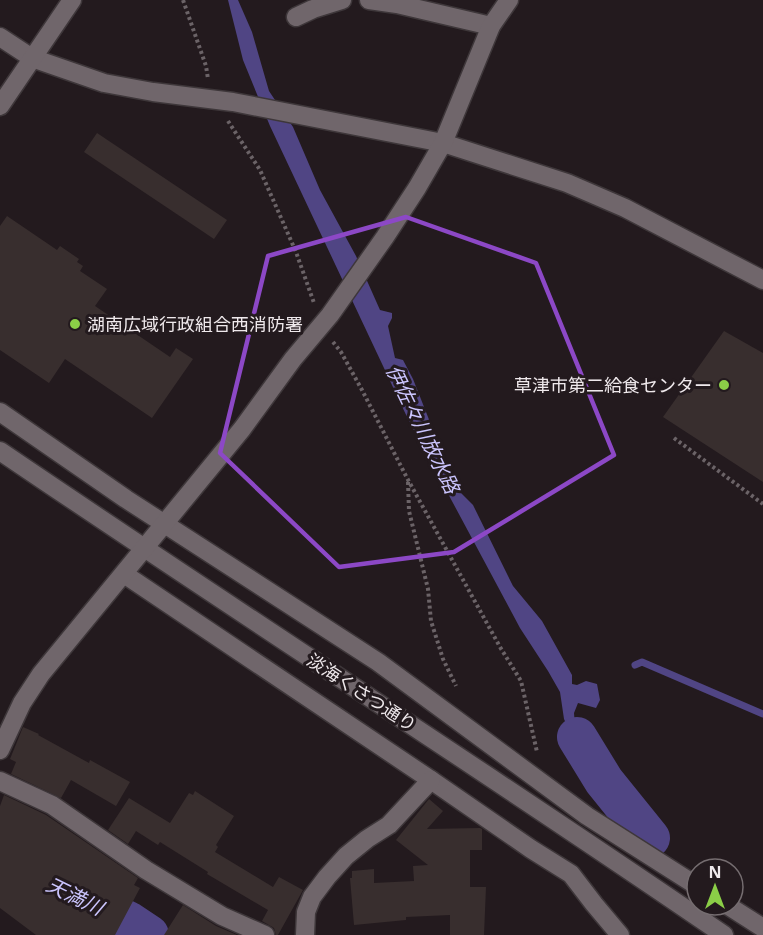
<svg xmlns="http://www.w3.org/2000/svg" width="763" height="935" font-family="'Open Sans','Noto Sans JP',sans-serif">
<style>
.water{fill:#504584}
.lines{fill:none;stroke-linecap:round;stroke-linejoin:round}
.stream{stroke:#504584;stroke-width:7}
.river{stroke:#504584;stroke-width:40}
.building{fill:#382e2e}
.minor-casing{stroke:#3e373a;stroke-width:21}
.path{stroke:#6b6367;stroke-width:4;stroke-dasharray:3 3;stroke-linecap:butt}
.minor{stroke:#70666b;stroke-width:18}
.marked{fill:none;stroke:#8c48c6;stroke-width:4.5;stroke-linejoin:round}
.poi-dot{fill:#8bce47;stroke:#231a1e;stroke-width:2}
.labels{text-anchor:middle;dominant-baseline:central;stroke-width:6;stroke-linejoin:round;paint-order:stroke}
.poi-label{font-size:18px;fill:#efe9ec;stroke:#231a1e;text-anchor:start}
.street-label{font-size:18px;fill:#efe9ec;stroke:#231a1e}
.water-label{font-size:20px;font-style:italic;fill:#cbc5fe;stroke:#231a1e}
</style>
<rect width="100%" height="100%" fill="#231a1e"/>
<!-- water -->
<path class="water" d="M228 0H238L252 32 269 91 293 127 320 190 356 256 380 310 392 313V318L388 326 395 358 403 360 413 379 456 488 473 505 513 586 542 621 572 675V684L577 685 586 681 597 684 600 700 596 708 578 703 574 713 575 726 592 755 615 789 600 781 574 741 564 719 560 692 548 671 520 628 408 419 270 126 243 60Z"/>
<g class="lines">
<!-- stream -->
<path class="stream" d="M635 665 642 662 763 714"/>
<!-- river -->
<g class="river">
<path d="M577 737 604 781 650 838"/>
<path d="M0 860 128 921 149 935"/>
</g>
</g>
<!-- building -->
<g class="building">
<path d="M97 133 227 220 214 239 84 152Z"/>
<path d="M7 216 57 250 60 246 79 259 77 262 83 266 80 271 107 289 95 306 170 357 176 348 193 359 152 418 65 359 49 383 0 350V226Z"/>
<path d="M724 331 763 353V482L663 417Z"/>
<path d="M23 727 39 734 38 735 89 763 90 760 130 782 116 806 71 780 61 798 11 774 16 762 10 759Z"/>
<path d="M195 791 234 816 216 845 218 847 215 852 273 887 279 877 303 890 278 935H276L274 928 262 921 268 910 207 874 208 872 160 842 158 845 136 831 128 844 108 830 129 798 170 823 189 793 193 795Z"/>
<path d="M4 795 46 815 138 878 134 885 140 888 115 935H36L0 908V806Z"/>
<path d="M429 799 443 811 427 829 480 828 482 829V850H470V887H486L484 935H450V915L406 917V920L354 925 350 878H352V871L374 869V883L414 881 413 866 428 865 396 840Z"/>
<path d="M183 905 216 926 237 935H164Z"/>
</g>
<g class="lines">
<defs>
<g id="minor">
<path d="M369 0 397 4 491 26"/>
<path d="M296 17 313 9 342 0"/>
<path d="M0 37 32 58 104 83 153 92 233 102 443 143 567 183 625 208 763 280"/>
<path d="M0 106 72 0"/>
<path d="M0 412 126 499 378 662 587 816 697 886"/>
<path d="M0 451C240 614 485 771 724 935"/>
<path d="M124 574 431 780 531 849 571 874 594 904 620 935"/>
<path d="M0 750 22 703 41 674 242 429 293 359 330 315 385 237 417 188 443 143 491 26 509 0"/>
<path d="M0 781 52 805 146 870 222 916 265 935"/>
<path d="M727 905 763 928"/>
<path d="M305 935 306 912 312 897 327 877 346 856 367 839 389 825 431 780"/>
</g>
</defs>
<!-- minor casing -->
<use href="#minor" class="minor-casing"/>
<!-- path -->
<g class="path">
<path d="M183 0 206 66 208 79"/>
<path d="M228 121 260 170 296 252 314 303"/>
<path d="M333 342 341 352 362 390 407 478 500 647 521 681 537 752"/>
<path d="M674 438 763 504"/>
<path d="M408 482 409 511 428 589 431 621 443 659 456 686"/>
</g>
<!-- minor -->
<use href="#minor" class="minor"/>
</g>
<!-- marked area -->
<path class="marked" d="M406 217 536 263 614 455 454 552 339 567 220 453 268 256Z"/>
<!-- markers -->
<g class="poi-dot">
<circle cx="75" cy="324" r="6"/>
<circle cx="724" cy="385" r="6"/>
</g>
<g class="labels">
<!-- poi labels -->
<g class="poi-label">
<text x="87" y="324">湖南広域行政組合西消防署</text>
<text x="712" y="385" text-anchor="end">草津市第二給食センター</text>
</g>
<!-- street labels -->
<g class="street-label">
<text transform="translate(362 692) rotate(33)">淡海くさつ通り</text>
</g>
<!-- water labels -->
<g class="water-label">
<text transform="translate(423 429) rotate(64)">伊佐々川放水路</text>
<text transform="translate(75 896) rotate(26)">天満川</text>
</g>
</g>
<!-- north arrow -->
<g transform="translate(715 887)"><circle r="28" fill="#231a1e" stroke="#756d70" stroke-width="1.5"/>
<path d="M0-4.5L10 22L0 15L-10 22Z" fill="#8bce47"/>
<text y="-9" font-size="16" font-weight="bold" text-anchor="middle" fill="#efe9ec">N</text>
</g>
</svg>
